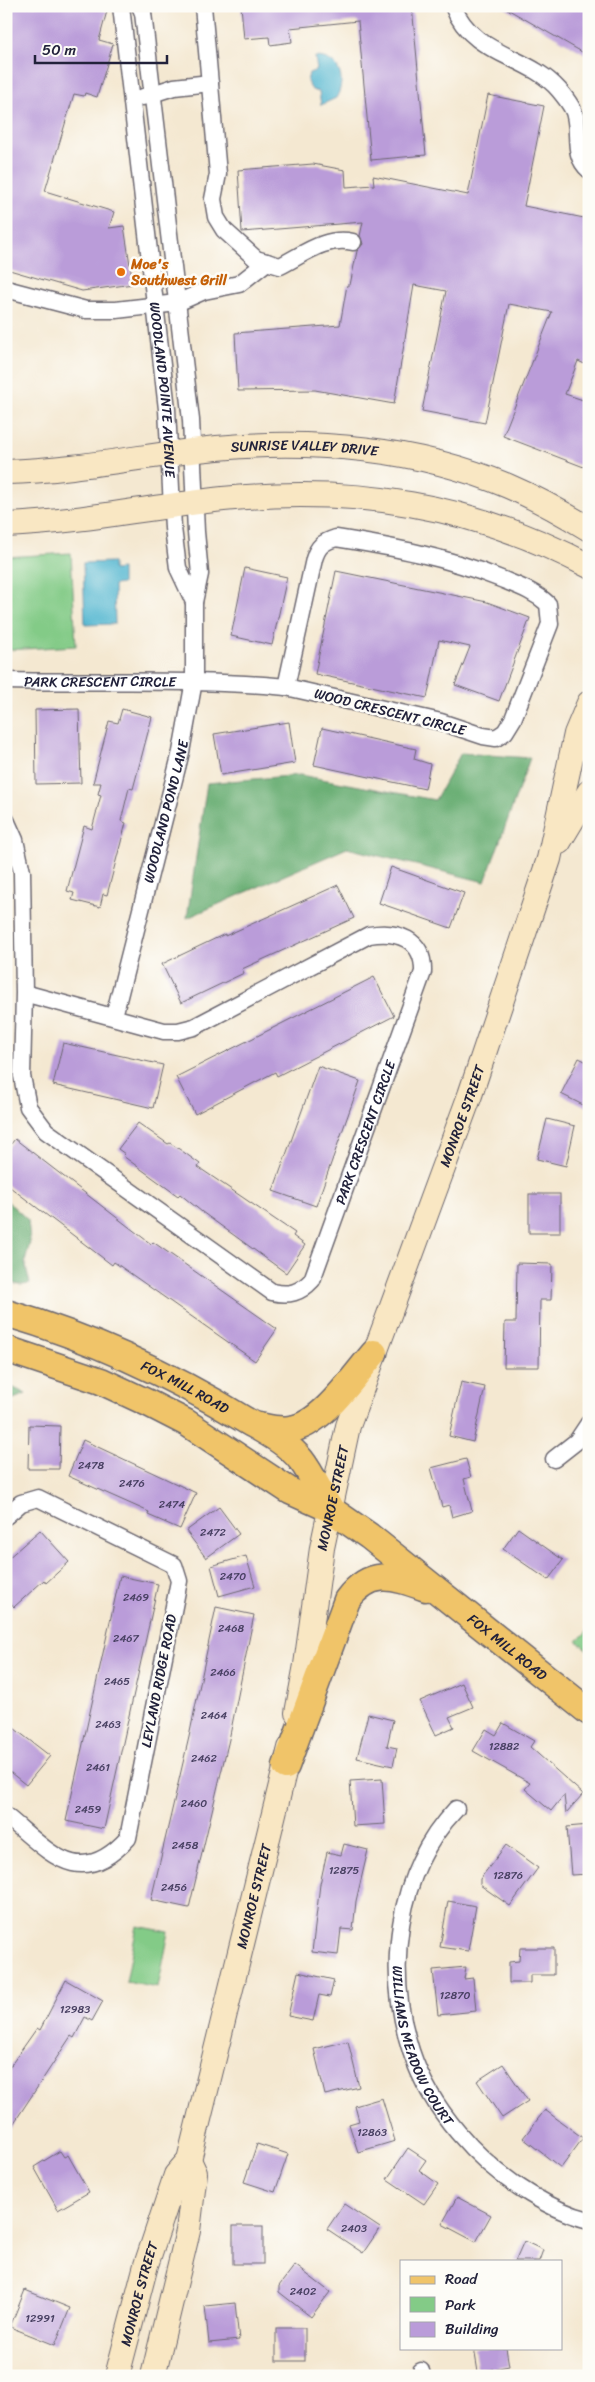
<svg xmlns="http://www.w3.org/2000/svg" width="595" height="2382" font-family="Sriracha,sans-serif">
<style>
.green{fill:#83cb87;stroke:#527661}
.forest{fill:#6aaf74;stroke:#466858}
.water{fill:#51b6d0;stroke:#3a6c86}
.building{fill:#ba9cd9}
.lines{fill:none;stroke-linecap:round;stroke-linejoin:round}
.minor-casing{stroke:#6c6770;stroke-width:19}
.secondary-casing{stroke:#6c6770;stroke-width:26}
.primary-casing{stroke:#6c6770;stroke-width:29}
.minor{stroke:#fff;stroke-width:16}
.secondary{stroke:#f9e7c3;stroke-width:24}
.primary{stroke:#f0c469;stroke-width:26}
.food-dot{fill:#e8710a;stroke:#fdfcf7;stroke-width:2}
.labels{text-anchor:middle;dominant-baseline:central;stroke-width:5;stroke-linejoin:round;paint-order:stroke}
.number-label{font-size:11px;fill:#484062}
.food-label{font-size:14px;font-weight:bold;fill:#c56008;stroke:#fdfcf7;text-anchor:start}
.street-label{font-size:14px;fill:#22223b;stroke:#fdfcf7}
</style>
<rect width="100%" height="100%" fill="#fdfcf7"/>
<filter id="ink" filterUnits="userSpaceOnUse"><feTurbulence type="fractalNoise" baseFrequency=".02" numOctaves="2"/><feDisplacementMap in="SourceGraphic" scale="10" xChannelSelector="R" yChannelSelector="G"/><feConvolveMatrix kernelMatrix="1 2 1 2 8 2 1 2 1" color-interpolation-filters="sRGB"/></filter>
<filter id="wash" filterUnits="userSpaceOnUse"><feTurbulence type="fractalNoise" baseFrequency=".0096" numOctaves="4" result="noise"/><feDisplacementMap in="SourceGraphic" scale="20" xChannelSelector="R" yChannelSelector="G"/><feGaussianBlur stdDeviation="1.12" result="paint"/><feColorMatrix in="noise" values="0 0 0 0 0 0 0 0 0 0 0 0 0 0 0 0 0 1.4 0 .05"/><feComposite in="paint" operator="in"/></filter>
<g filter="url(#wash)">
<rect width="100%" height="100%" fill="#f4e8d1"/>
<!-- green -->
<g class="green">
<path d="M71 553 76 646 6 650V557Z"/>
<path d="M589 1629V1651L577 1641Z"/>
<path d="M137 1926 169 1932 158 1988 126 1982Z"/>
</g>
<!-- forest -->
<g class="forest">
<path d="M461 753 530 758 485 882 347 848 187 918 207 783 300 775 435 800Z"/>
<path d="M6 1200 28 1220 30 1242 25 1262 30 1284 21 1285 6 1282Z"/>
<path d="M6 1384 26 1394 6 1402Z"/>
</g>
<!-- water -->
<g class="water">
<path d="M315 57C340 57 347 80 336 98L321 105 319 92 312 90 307 82 309 73 317 70Z"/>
<path d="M113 562V570L122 569V584L114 585 115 624 85 625 83 563Z"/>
</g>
<g id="blocks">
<!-- building -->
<g class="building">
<path d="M6 6H92L107 11 99 40 113 44 97 97 85 93 84 96 74 94 45 191 114 212 109 228 124 226 133 284 82 291 6 269Z"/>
<path d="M241 6H412L426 155 371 160 358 21 290 28 292 42 270 45 269 37 244 39Z"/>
<path d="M502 6H589V56Z"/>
<path d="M488 95 544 106 524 206 589 219V366L578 361 565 394 589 402V469L503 436 552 312 509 304 485 423 422 411 446 291 414 285 394 404 315 390 238 391 235 333 340 325 347 285H350L357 251 363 244 360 236 363 222 242 232 238 170 313 164 345 170 346 187 374 185 373 176 468 195Z"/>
<path d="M245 568 287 577 272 645 231 636Z"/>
<path d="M336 571 487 602 530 618 499 701 455 685 470 647 439 640 427 698 315 674Z"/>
<path d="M79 709 81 783 36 784 35 710Z"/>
<path d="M122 709 152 717 133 789 129 788 121 821 126 823 107 895 103 894 100 907 72 900 74 893 67 891 84 826 92 829 101 795 98 794 101 783H93L109 721 118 723Z"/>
<path d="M289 722 295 763 221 775 214 734Z"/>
<path d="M322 728 416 749 414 759 430 764 425 789 314 765Z"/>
<path d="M391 867 464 893 451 928 379 903Z"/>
<path d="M338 885 354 918 242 969 244 973 181 1003 162 964 225 934V936Z"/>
<path d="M374 977 394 1016 277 1076 275 1072 195 1114 176 1077Z"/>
<path d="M63 1043 163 1065 153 1108 53 1085Z"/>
<path d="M579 1058 589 1063V1108L561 1094Z"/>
<path d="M318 1066 360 1081 316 1206 273 1191Z"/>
<path d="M547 1119 575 1126 566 1166 537 1159Z"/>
<path d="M138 1123 168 1144 170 1143 182 1151 200 1164 198 1167 295 1233 293 1236 305 1245 286 1273 202 1212 180 1194 178 1196 123 1156 125 1154 118 1149Z"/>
<path d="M15 1139 151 1244 153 1242 277 1329 255 1361 114 1262 112 1265 6 1184V1150Z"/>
<rect x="529" y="1194" width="31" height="39"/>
<path d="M517 1263 552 1264 551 1300H540L539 1367H504L505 1322H516Z"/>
<path d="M461 1382 485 1387 473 1442 449 1436Z"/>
<path d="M29 1425 60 1426 59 1469H28Z"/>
<path d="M83 1440 196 1493 180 1529 148 1515 149 1512 68 1476Z"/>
<path d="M466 1459 471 1477 464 1479 472 1511 452 1517 449 1505 442 1507 431 1468Z"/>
<path d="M219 1507 239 1534 206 1558 186 1531Z"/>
<path d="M518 1528 563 1560 548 1580 503 1549Z"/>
<path d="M40 1530 69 1562 46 1583 44 1580 14 1607 6 1599V1560Z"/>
<path d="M246 1556 255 1586 219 1596 211 1566Z"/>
<path d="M120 1576 158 1584 104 1829 66 1821Z"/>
<path d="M216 1607 254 1615 230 1735 189 1908 151 1900 189 1737Z"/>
<path d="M462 1683 473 1707 449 1717 454 1727 436 1735 420 1701Z"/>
<path d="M368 1714 393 1720 387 1746 397 1748 393 1766 357 1758Z"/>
<path d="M6 1722 50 1756 26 1785 6 1769Z"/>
<path d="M503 1723 534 1741 530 1747 583 1794 566 1813 564 1795 551 1811 525 1789 530 1783 473 1751 486 1729 496 1735Z"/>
<path d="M382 1779 385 1824 353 1826 350 1781Z"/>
<path d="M589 1825V1874L571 1875 567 1827Z"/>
<path d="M344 1844 368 1850 356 1901 353 1930 341 1929 338 1955 312 1952 320 1884 327 1852 341 1855Z"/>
<path d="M506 1845 538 1868 510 1906 480 1885V1879Z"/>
<path d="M448 1901 476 1906 468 1951 440 1947Z"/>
<path d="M520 1948H554V1975H530V1983H509V1962L519 1961Z"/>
<path d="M466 1967 464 1979 473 1978 476 2011 438 2015 433 1970Z"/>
<path d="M298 1972 334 1980 330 1997 319 1995 313 2021 288 2016Z"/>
<path d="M66 1980 103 2001 92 2021 85 2017 74 2038 71 2036 6 2135V2072L37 2028 40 2030Z"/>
<path d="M348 2041 359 2087 325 2095 314 2049Z"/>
<path d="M503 2064 528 2101 502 2118 477 2081Z"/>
<path d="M382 2098 395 2141 358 2152 349 2124 359 2121 355 2106Z"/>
<path d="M545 2110 583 2138 561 2168 523 2138Z"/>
<path d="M257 2144 288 2154 275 2192 244 2182Z"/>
<path d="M408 2148 426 2160 419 2170 438 2184 424 2204 387 2179Z"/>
<path d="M60 2151 64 2157 68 2155 89 2192 58 2210 34 2167Z"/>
<path d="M457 2197 491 2215 476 2242 442 2224Z"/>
<path d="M344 2204 380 2228 363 2253 327 2229Z"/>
<rect x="233" y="2226" width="30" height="38"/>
<path d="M524 2241 543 2250 539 2261H515Z"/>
<path d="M295 2265 330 2292 311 2317 279 2292V2286Z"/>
<path d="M25 2290 70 2308 55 2345 10 2327Z"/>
<path d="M235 2303 239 2340 209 2343 205 2306Z"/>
<rect x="276" y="2328" width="29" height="33"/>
<path d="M474 2348H506L509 2366 478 2372Z"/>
</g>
</g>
</g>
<g filter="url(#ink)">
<use href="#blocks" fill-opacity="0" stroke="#6c6770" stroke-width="1"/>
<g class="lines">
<defs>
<g id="minor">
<path id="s1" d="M121 6 167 409 173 528 178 568 194 602"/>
<path d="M203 6 218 174 213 199 216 217 224 230 256 259 280 266C304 254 325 236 353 242"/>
<path d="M453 6C473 57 528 54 559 90 564 96 574 109 575 116 580 136 572 155 589 170"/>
<path d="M143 97 174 87 210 83"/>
<path d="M6 289 86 310H116L177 303 204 291 239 284 267 262"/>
<path d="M336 538C393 547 447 557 501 579 518 586 534 591 548 604L550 624 513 719 505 732 496 738 483 736 441 722 286 687 314 559C318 546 323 542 336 538Z"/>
<path id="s2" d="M6 681C100 683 193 678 286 687"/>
<path id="s3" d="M6 820 15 840 22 872 24 993 22 1076 28 1107 46 1131 272 1292C289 1296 300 1293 312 1280L423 972C424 939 397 930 369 935L194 1027 178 1031H164L24 993"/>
<path id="s4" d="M114 1016 181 752 194 681V602L200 574 196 532 191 420 143 13 140 6"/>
<path d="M554 1459 577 1441 589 1423"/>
<path d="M6 1516 21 1503 38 1498 174 1565 179 1581 128 1838C79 1892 49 1851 6 1816"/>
<path id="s5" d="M456 1809C396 1872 385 1970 411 2051 430 2109 478 2163 530 2194 548 2205 568 2215 589 2220"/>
<path d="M421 2371 422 2376"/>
</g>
<g id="secondary">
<path id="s6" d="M6 472C77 470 147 455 217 448 314 439 418 448 508 486 536 498 563 513 589 529"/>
<path d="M6 525C79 522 151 507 223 499 355 486 472 504 589 566"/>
<path d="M559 842 589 792"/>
<path id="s7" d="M297 1713 306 1665 322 1548 348 1426 470 1095 549 859 576 734 589 703"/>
<path id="s8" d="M117 2376 146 2265 176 2175 189 2160 290 1748"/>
<path d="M153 2376 188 2231 195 2173 189 2160"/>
</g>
<g id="primary">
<path id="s9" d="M6 1313C91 1338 170 1374 245 1420 264 1431 287 1442 301 1460 312 1474 320 1493 330 1509"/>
<path id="s10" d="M6 1349 101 1381 148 1403 187 1423 290 1491 330 1509 369 1536 589 1712"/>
<path d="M259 1426C269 1428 279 1431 290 1429 321 1426 354 1376 374 1353"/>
<path d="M286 1766 347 1600C371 1568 392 1576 426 1588"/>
</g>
</defs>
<!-- minor casing -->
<use href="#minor" class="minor-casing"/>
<!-- secondary casing -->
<use href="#secondary" class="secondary-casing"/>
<!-- primary casing -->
<use href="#primary" class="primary-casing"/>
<!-- minor -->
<use href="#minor" class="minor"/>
<!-- secondary -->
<use href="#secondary" class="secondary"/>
<!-- primary -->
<use href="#primary" class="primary"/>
</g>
</g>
<!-- markers -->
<circle class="food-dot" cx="121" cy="272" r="5"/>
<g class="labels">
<!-- number labels -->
<g class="number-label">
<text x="91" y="1465">2478</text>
<text x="132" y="1483">2476</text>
<text x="172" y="1504">2474</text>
<text x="213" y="1532">2472</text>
<text x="233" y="1576">2470</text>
<text x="136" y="1597">2469</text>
<text x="231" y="1628">2468</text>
<text x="126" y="1638">2467</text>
<text x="223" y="1672">2466</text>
<text x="117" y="1681">2465</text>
<text x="214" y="1715">2464</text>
<text x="108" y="1724">2463</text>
<text x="504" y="1746">12882</text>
<text x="204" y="1758">2462</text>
<text x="98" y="1767">2461</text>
<text x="194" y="1803">2460</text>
<text x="88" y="1809">2459</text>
<text x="185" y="1845">2458</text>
<text x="344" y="1870">12875</text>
<text x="508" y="1875">12876</text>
<text x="174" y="1887">2456</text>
<text x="455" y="1995">12870</text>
<text x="75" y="2009">12983</text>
<text x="372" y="2132">12863</text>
<text x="354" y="2228">2403</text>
<text x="303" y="2291">2402</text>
<text x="40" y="2318">12991</text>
</g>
<!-- food labels -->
<g class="food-label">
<text x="131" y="264">Moe's<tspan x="131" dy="16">Southwest Grill</tspan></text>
</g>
<!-- street labels -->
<g class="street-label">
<text stroke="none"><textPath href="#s1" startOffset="386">WOODLAND POINTE AVENUE</textPath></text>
<text stroke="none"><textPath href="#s6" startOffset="300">SUNRISE VALLEY DRIVE</textPath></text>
<text stroke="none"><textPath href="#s2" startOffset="94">PARK CRESCENT CIRCLE</textPath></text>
<text transform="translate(390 712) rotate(14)">WOOD CRESCENT CIRCLE</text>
<text stroke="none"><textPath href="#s4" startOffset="211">WOODLAND POND LANE</textPath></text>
<text stroke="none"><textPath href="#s7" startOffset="622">MONROE STREET</textPath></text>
<text stroke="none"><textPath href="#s3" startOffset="799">PARK CRESCENT CIRCLE</textPath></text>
<text stroke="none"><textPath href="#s9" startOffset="194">FOX MILL ROAD</textPath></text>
<text stroke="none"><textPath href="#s7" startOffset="218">MONROE STREET</textPath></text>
<text stroke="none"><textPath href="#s10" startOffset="588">FOX MILL ROAD</textPath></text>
<text transform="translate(159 1681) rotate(-79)">LEYLAND RIDGE ROAD</text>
<text stroke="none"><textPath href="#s8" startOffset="501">MONROE STREET</textPath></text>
<text stroke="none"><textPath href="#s5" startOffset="256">WILLIAMS MEADOW COURT</textPath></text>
<text stroke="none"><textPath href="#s8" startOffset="85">MONROE STREET</textPath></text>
</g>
</g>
<!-- margin -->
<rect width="595" height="2382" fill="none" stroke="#fdfcf7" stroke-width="25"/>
<!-- legend -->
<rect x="400" y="2260" width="162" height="90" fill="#fdfcf7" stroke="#a5a5ac"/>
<rect x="410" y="2276" width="25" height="8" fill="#f0c469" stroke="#a5a5ac"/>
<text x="445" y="2284" font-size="15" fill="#22223b">Road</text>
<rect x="410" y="2297" width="25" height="15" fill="#83cb87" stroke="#a5a5ac"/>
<text x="445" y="2310" font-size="15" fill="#22223b">Park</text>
<rect x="410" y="2322" width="25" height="15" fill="#ba9cd9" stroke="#a5a5ac"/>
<text x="445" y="2334" font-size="15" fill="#22223b">Building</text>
<!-- scale -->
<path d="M35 55v8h132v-8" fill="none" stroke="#22223b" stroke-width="2.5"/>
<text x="42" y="55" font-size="15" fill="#22223b" stroke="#fdfcf7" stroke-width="4" paint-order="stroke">50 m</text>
</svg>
